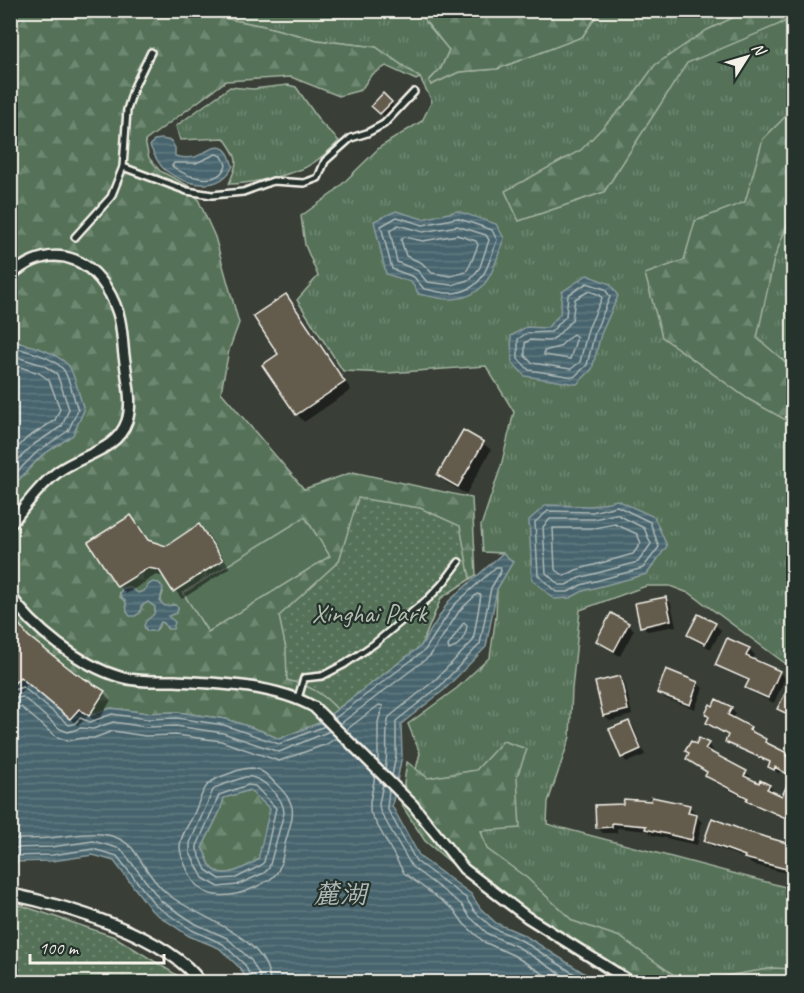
<svg xmlns="http://www.w3.org/2000/svg" width="804" height="993" font-family="Caveat,'LXGW WenKai TC',sans-serif">
<style>
.grass{fill:url(#grass-tufts);stroke:#a4b2a0;stroke-width:1.5}
.forest{fill:url(#forest-firs);stroke:#a4b2a0;stroke-width:1.5;fill-rule:evenodd}
.park{fill:url(#park-dots);stroke:#a4b2a0;stroke-width:1.5}
.garden{fill:#557259;stroke:#a4b2a0;stroke-width:1.5}
.water{fill:url(#water-rules);stroke:#8c9c9e;stroke-width:1.5;fill-rule:evenodd}
.shadow{fill:#0007}
.lines{fill:none;stroke-linecap:round;stroke-linejoin:round}
.shore{stroke:#afb9b7;stroke-width:1.5}
.building{fill:#645b4e;stroke:#f4f1e8;stroke-width:1.5}
.pedestrian-casing{stroke:#f4f1e8;stroke-width:10}
.tertiary-casing{stroke:#f4f1e8;stroke-width:14}
.secondary-casing{stroke:#f4f1e8;stroke-width:15}
.pedestrian{stroke:#26332d;stroke-width:5}
.tertiary{stroke:#26332d;stroke-width:9}
.secondary{stroke:#26332d;stroke-width:10}
.labels{text-anchor:middle;dominant-baseline:central;stroke-width:4.5;stroke-linejoin:round;paint-order:stroke}
.park-label{font-size:26px;fill:#b4beaf;stroke:#26332d}
.water-label{font-size:27px;font-style:italic;fill:#afb9b7;stroke:#26332d}
</style>
<defs>
<pattern id="grass-tufts" width="24" height="20" patternUnits="userSpaceOnUse" patternTransform="scale(1.5)"><rect width="24" height="20" fill="#557259"/><path d="M3 7l-1-3M5 7V3M7 7l1-3M15 17l-1-3M17 17v-4M19 17l1-3" fill="none" stroke="#6e8771"/></pattern>
<pattern id="forest-firs" width="22" height="20" patternUnits="userSpaceOnUse" patternTransform="scale(1.5)"><rect width="22" height="20" fill="#557259"/><path d="M5 1l3.5 6h-7zM16 11l3.5 6h-7z" fill="#6e8771"/></pattern>
<pattern id="park-dots" width="8" height="8" patternUnits="userSpaceOnUse" patternTransform="scale(1.5)"><rect width="8" height="8" fill="#557259"/><path d="M2 2h.1M6 6h.1" fill="none" stroke="#6e8771" stroke-width="1.8" stroke-linecap="round"/></pattern>
<pattern id="water-rules" width="6" height="5" patternUnits="userSpaceOnUse" patternTransform="scale(1.5)"><rect width="6" height="5" fill="#47646d"/><path d="M0 2.5h6" fill="none" stroke="#627b82"/></pattern>
</defs>
<rect width="100%" height="100%" fill="#393f37"/>
<filter id="ink" filterUnits="userSpaceOnUse"><feTurbulence type="fractalNoise" baseFrequency=".0167" numOctaves="2"/><feDisplacementMap in="SourceGraphic" scale="12" xChannelSelector="R" yChannelSelector="G"/><feConvolveMatrix kernelMatrix="1 2 1 2 8 2 1 2 1" color-interpolation-filters="sRGB"/></filter>
<g filter="url(#ink)">
<!-- grass -->
<g class="grass">
<path d="M187 11H417L449 50 441 68 429 81 431 85 459 72 497 69 582 37 600 11H793V669L691 594 670 586H646L580 610 572 689 570 737 548 802 547 824 793 889V982H645L464 869 412 785 420 753 408 724 457 688 490 657 496 616 497 589 512 562 503 553 483 552 481 526 501 466 514 412 486 366 388 373 343 371 297 300 318 276 305 245 301 216 333 193 380 147 422 121 432 101 420 78 376 47 317 40 264 26Z"/>
<path d="M288 85 296 87 321 123 339 141C328 152 316 163 302 169 281 177 250 184 229 184 238 161 240 160 224 138L180 140 176 126 230 87 253 89Z"/>
</g>
<!-- forest -->
<g class="forest">
<path d="M11 11H187L264 26 317 40 376 47 420 78 416 80 386 66 371 75 361 90 339 96 291 77 226 81 145 141 149 158 160 171 193 188 215 237 239 323 229 350 221 392 304 489 353 472 472 498 476 575 441 598 421 646 319 723 279 739 262 731 226 719 177 712 147 713 111 708 89 716 104 691 75 673 28 636 10 613 11 488 41 456 72 435 84 410 69 366 23 343 11 342ZM305 518 329 556 208 632 184 593ZM129 587 138 593 144 591 163 592 160 602 165 606 175 605 178 607 177 613H171L168 616 167 628 164 623 161 622 157 629 147 631 145 628 147 620C154 617 156 614 155 607L148 602 127 612 126 602 120 597V592Z"/>
<path d="M417 11H600L582 37 497 69 459 72 431 85 429 81 441 68 449 50Z"/>
<path d="M747 11H793L787 21 687 63 604 192 519 221 505 191 581 150 631 98 655 65 707 30Z"/>
<path d="M793 109V209L774 259 757 338 789 365 793 348V424L748 399 662 337 645 274 684 260 695 221 745 202 763 139Z"/>
<path d="M503 741 527 749 517 777 520 828 481 831 487 849 527 878 573 921 620 937 674 975 708 979 774 968 793 969V982H617L499 903 425 841 401 804 407 762 428 778 476 770Z"/>
<path d="M250 790 271 809 258 861C245 867 221 883 210 865 207 860 206 854 202 848L220 811 223 798Z"/>
</g>
<!-- park -->
<g class="park">
<path d="M358 498 420 508 460 526 470 579 441 598 421 646 337 709C321 692 310 686 287 680L286 649 279 616 339 561Z"/>
<path d="M10 904 23 906 115 937 188 982H11Z"/>
</g>
<!-- garden -->
<path class="garden" d="M305 517 330 556 208 632 183 593Z"/>
<!-- water -->
<g class="water">
<path d="M162 139 171 141 175 148V156C181 158 189 158 195 157 204 154 218 140 227 152 230 155 231 162 233 166 220 193 186 186 165 170 158 164 154 155 150 146L154 140Z"/>
<path d="M396 211 423 219 457 211 496 224 504 238C494 267 489 297 452 299 442 300 429 296 419 294L411 282 386 274 374 221Z"/>
<path d="M587 275 610 284 618 296 601 334 592 369 577 384 525 376 512 362 511 336 526 327 547 328 560 314 562 292Z"/>
<path d="M11 342C29 344 54 351 68 365 75 373 80 400 84 410L73 435 41 456 11 488Z"/>
<path d="M617 500 654 517 667 546 647 574 583 591 570 598 554 599 532 579 529 520 546 505 592 506Z"/>
<path d="M503 553 513 562 497 589 486 647 444 690 401 724 402 756 392 806 420 857 471 894 480 908 496 923 524 935 598 982H248L240 968 219 948 189 936 152 911 114 861 93 855 52 861 11 862V688L20 677 69 719 79 709 89 716 111 708 147 713 177 712 226 719 262 731 279 739 319 723 421 646 449 601ZM250 790 270 809 258 860C245 867 221 883 210 865 207 860 206 853 202 848L220 811 224 798Z"/>
<path d="M153 582 159 583 163 588 160 602 165 606 175 605 178 607 177 613 168 616 175 622 173 629H168L164 623 161 622 155 631H147L144 626 146 621C151 616 156 616 155 607L148 602 141 606 140 613 135 616H130L127 612 126 602 120 595 122 588 129 587 138 593 144 591 148 585Z"/>
</g>
<!-- shadow -->
<g class="shadow">
<path d="M383 95 394 106 384 116 373 106Z"/>
<path d="M285 296 293 303 351 390 304 422 297 414 280 354Z"/>
<path d="M483 443 491 450 466 494 447 483 439 475Z"/>
<path d="M131 517 139 524 151 543 166 547 199 526 207 533 230 568 182 599 165 577 156 575 126 594 119 586 91 543Z"/>
<path d="M666 598 671 604 676 626 647 631 642 626Z"/>
<path d="M10 613 32 641 74 674 104 693 111 700 98 722 88 716 78 726 29 683 10 703Z"/>
<path d="M698 616 715 625 721 630 711 649 694 640 689 634Z"/>
<path d="M628 624 634 630 620 656 603 646 598 641Z"/>
<path d="M749 649 755 655 752 660 779 672 785 678 774 703 753 693 747 688 750 682 723 670 717 664Z"/>
<path d="M619 678 625 683 632 715 610 721 604 715Z"/>
<path d="M697 683 703 688 695 709 664 698 659 692Z"/>
<path d="M794 698V719L779 709Z"/>
<path d="M731 709 736 713 733 719 750 728 755 733 754 734 765 740 794 778 780 771 779 774 770 766 771 764 732 746 727 742 729 737 708 723Z"/>
<path d="M628 722 634 728 645 755 627 762 622 757Z"/>
<path d="M708 744 713 750 711 754 746 772 752 778 750 781 769 786 774 791 773 794 782 798 794 796 792 822 754 806 748 800 712 781 707 776 708 773 688 759 696 746Z"/>
<path d="M596 807H689L695 812 694 815 702 822 697 845 652 835 648 831 617 828V833H603L597 827Z"/>
<path d="M744 832 794 846V875L751 864 747 859 711 846 706 840Z"/>
</g>
<g class="lines">
<!-- shore -->
<g class="shore">
<path d="M216 154 222 156 226 165C218 188 186 177 172 166L174 163H196Z"/>
<path d="M397 217 423 225 457 218 492 230 497 240C488 265 484 291 452 293 443 294 432 290 424 289L414 277 392 269 381 226Z"/>
<path d="M398 225 423 232 457 226 486 235 489 240 480 267 471 279 452 285 427 282 418 271 397 262 390 231Z"/>
<path d="M457 235 476 241 478 245 471 263 466 272 451 276 432 273 422 263 406 256 401 240 404 237 423 241Z"/>
<path d="M587 283 605 289 610 297 595 332 587 365 574 377 529 370 518 359V339L527 333 551 332 566 316 568 295Z"/>
<path d="M589 291 600 295 602 298 588 329 580 362 571 369 532 363 525 356V343L530 340 549 341 556 337 572 320 575 299Z"/>
<path d="M573 334 577 337 570 359 544 355V351L559 347Z"/>
<path d="M10 348C27 350 51 356 63 369 69 376 74 400 78 410L68 431 37 452 10 479"/>
<path d="M10 355 43 365 57 374 69 409 62 426 33 445 10 468"/>
<path d="M10 364 39 373 49 380 60 409 55 420 27 438 10 455"/>
<path d="M617 506 650 522 659 547 643 568 581 585 568 592H556L538 575 535 522 548 511 592 512Z"/>
<path d="M616 514 644 528 651 544 638 562 579 578 566 585H559L546 573 543 527 550 519H594Z"/>
<path d="M615 524 637 534 641 543 633 554 576 570 564 576 555 569 553 528H595Z"/>
<path d="M464 622 467 625C466 636 460 646 449 650L448 646Z"/>
<path d="M10 691 23 687 69 725 74 724 80 718 90 722 112 714 147 719 177 718 224 725 279 744 325 726"/>
<path d="M10 699 23 697 60 729 68 732 81 728 93 729 113 722 146 727 176 726 223 733 279 752 330 731"/>
<path d="M10 708 21 707 55 736 68 741 83 738H94L113 731 145 736 176 735 221 741 279 761 327 744 336 738"/>
<path d="M334 719 425 650 454 605 496 567H500L501 571 491 588 480 644 440 686 396 721V755L392 776"/>
<path d="M340 724 430 656 460 610 477 594 481 595 473 641 435 680 389 717C384 733 389 752 385 769"/>
<path d="M346 730 379 705 383 706 378 722V762"/>
<path d="M253 768C263 770 268 776 275 783 300 806 293 814 285 844 283 854 282 867 275 875 270 881 263 883 256 887 235 897 204 903 191 877 187 869 180 857 180 847 180 837 187 827 192 818 205 791 199 783 231 773 238 770 245 768 253 768Z"/>
<path d="M375 776 370 802V812L404 873 454 910 464 924 484 942 513 955 556 982"/>
<path d="M245 777C261 775 284 797 284 813L269 868 264 873 237 885 219 887 203 878 190 853V843L213 790 219 786Z"/>
<path d="M383 783 379 804 380 811 412 867 461 904 470 917 488 934 518 947 573 982"/>
<path d="M248 785 255 786 276 808 264 862 260 866 236 878 220 879 206 870 197 850V846L219 795Z"/>
<path d="M389 790 387 808 416 861 466 898 475 912 493 928 521 940 587 982"/>
<path d="M10 839C23 839 36 839 49 838 76 836 110 825 132 848 143 863 154 884 169 895 199 919 268 936 270 982"/>
<path d="M10 848 51 847 93 841 121 849 161 901 196 924 227 938 251 960 260 976 261 982"/>
<path d="M10 856 52 855 93 849 117 856 156 906 192 930 223 944 245 965 253 982"/>
</g>
</g>
<!-- building -->
<g class="building">
<path d="M383 93 392 102 380 114 371 106Z"/>
<path d="M286 294 345 382 296 415 262 365 278 354 253 316Z"/>
<path d="M463 430 484 442 458 487 437 475Z"/>
<path d="M131 515 148 540 166 546 199 524 223 560 173 592 159 570 148 568 117 587 88 542Z"/>
<path d="M666 597 671 620 640 627 635 603Z"/>
<path d="M10 613 28 636 75 673 105 691 89 716 79 709 70 719 20 677 10 688Z"/>
<path d="M611 613 629 623 614 651 596 641Z"/>
<path d="M698 614 716 623 705 644 687 635Z"/>
<path d="M727 638 750 648 746 656 780 671 768 698 745 688 749 680 715 665Z"/>
<path d="M666 669 698 682 690 705 657 693Z"/>
<path d="M620 676 628 710 603 716 595 682Z"/>
<path d="M786 692 794 696V717L777 709Z"/>
<path d="M716 699 732 707 728 715 751 727 749 730 766 739 765 742 787 753 786 756 794 760V814L789 812 786 818 746 801 748 798 705 776 707 772 686 759 689 753 685 751 691 741 696 744 699 738 709 743 705 749 747 771 744 776 759 783 760 780 770 785 767 789 782 796 791 776 775 767 774 770 768 767 770 762 725 742 728 735 706 723 709 717 705 714 710 704 713 706Z"/>
<path d="M629 721 641 749 621 758 609 729Z"/>
<path d="M652 797 690 805 688 813 697 815 692 840 645 829 646 826 612 823V827L596 828 595 805 623 804 624 799 651 801Z"/>
<path d="M712 818 745 831 794 845V871L744 858 745 856 704 841Z"/>
</g>
<g class="lines">
<defs>
<g id="pedestrian">
<path d="M123 167 127 110 134 87 151 52"/>
<path d="M75 237 111 197 123 167 187 191 212 195 243 192 273 181 304 183 318 178 325 161 351 138 367 133 384 124 414 92"/>
<path d="M298 698 304 678 322 676 345 664 374 644 429 598 444 582 459 562"/>
</g>
<g id="tertiary">
<path d="M10 276C56 236 101 261 118 313 123 328 122 347 125 362 127 381 133 403 127 421 117 451 81 455 59 471 39 486 25 506 10 525"/>
<path d="M10 595C33 629 80 665 120 677 136 682 158 681 175 681 219 683 275 685 314 707L413 805 464 869 527 917 631 982"/>
</g>
<path id="secondary" d="M10 894C66 906 167 935 200 982"/>
</defs>
<!-- pedestrian casing -->
<use href="#pedestrian" class="pedestrian-casing"/>
<!-- tertiary casing -->
<use href="#tertiary" class="tertiary-casing"/>
<!-- secondary casing -->
<use href="#secondary" class="secondary-casing"/>
<!-- pedestrian -->
<use href="#pedestrian" class="pedestrian"/>
<!-- tertiary -->
<use href="#tertiary" class="tertiary"/>
<!-- secondary -->
<use href="#secondary" class="secondary"/>
</g>
</g>
<g class="labels">
<!-- park labels -->
<g class="park-label">
<text x="369" y="613">Xinghai Park</text>
</g>
<!-- water labels -->
<g class="water-label">
<text x="340" y="894">麓湖</text>
</g>
</g>
<!-- margin -->
<rect width="804" height="993" fill="none" stroke="#26332d" stroke-width="36"/>
<rect x="18" y="18" width="768" height="957" fill="none" stroke="#f4f1e8" stroke-width="2" filter="url(#ink)"/>
<!-- north arrow -->
<g transform="translate(747 57) rotate(53)" stroke="#26332d" stroke-width="4.5" paint-order="stroke">
<path d="M0-4.5L10 22L0 15L-10 22Z" fill="#f4f1e8"/>
<text y="-9" font-size="16" font-weight="bold" text-anchor="middle" fill="#f4f1e8">N</text>
</g>
<!-- scale -->
<path d="M30 954v9h134v-9" fill="none" stroke="#f4f1e8" stroke-width="3"/>
<text x="39" y="954" font-size="18" fill="#f4f1e8" stroke="#26332d" stroke-width="4.5" paint-order="stroke">100 m</text>
</svg>
